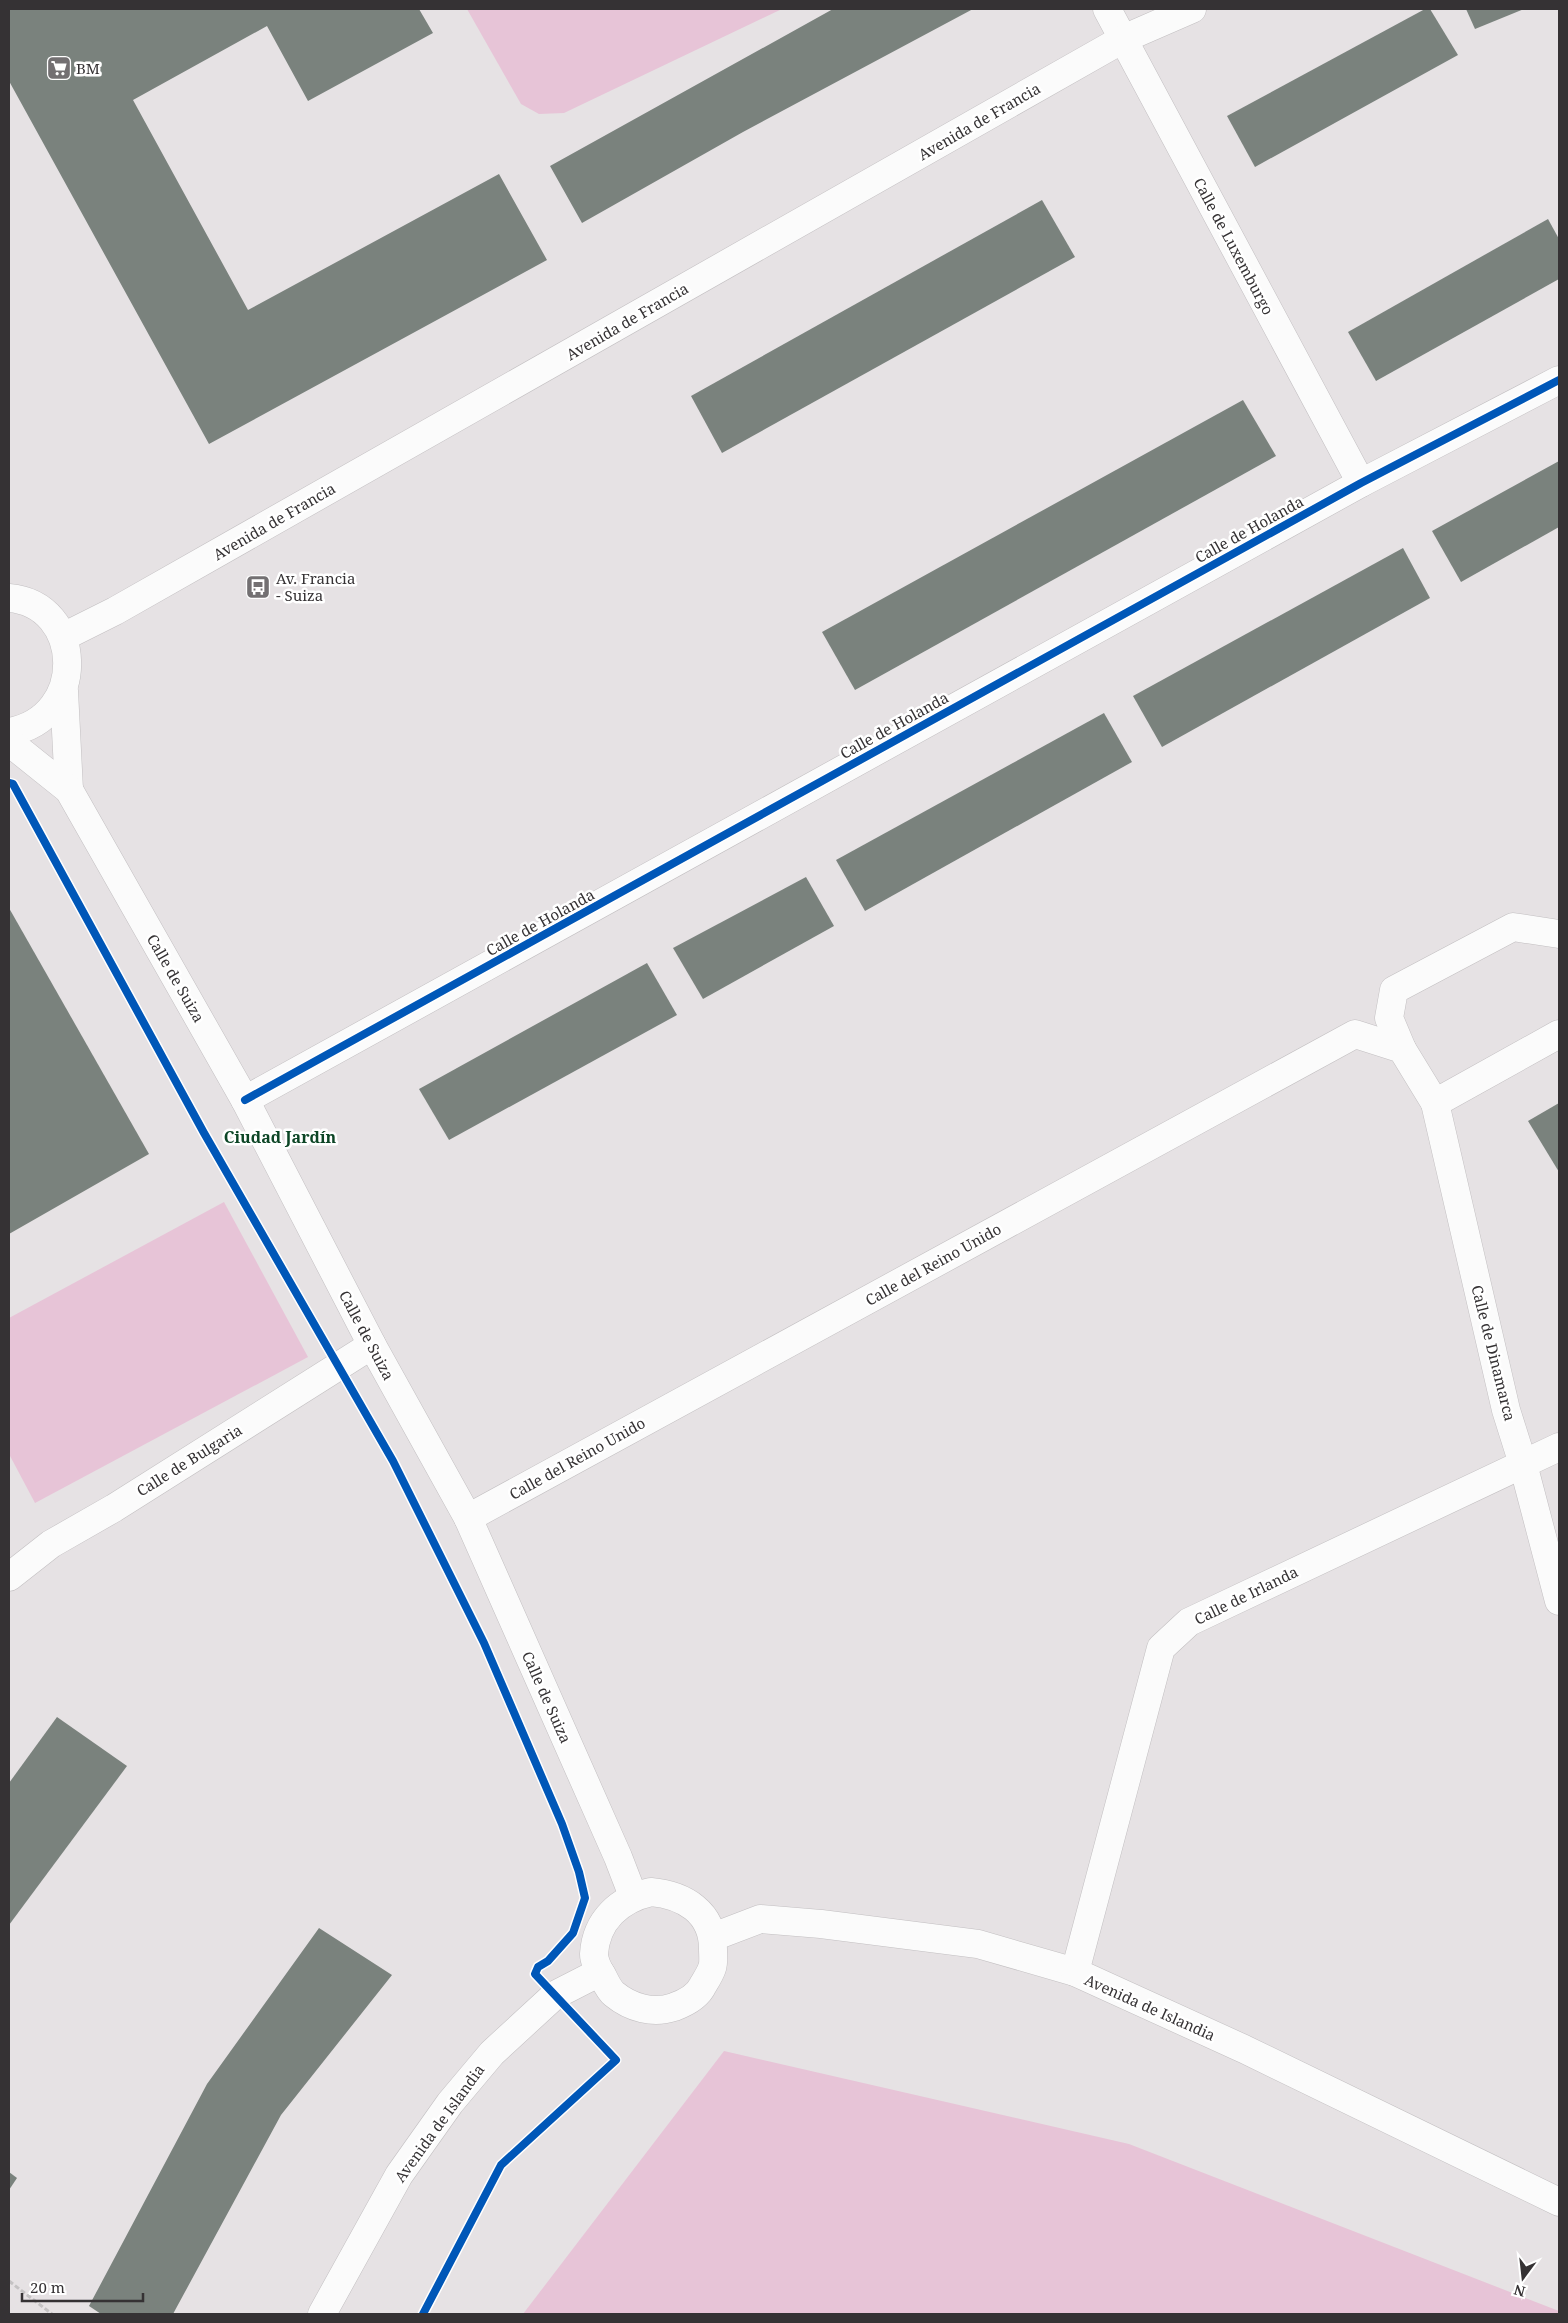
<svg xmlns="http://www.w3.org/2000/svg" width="1568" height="2323" font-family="'Noto Serif',serif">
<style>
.green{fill:#e7c4d7}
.building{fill:#7a827d}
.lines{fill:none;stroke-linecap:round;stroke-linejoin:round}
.minor-casing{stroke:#c2bfc1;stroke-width:29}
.path{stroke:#c4c2c3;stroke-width:3;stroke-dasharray:5 2.5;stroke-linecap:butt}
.minor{stroke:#fbfbfb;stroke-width:28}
.cycleway-casing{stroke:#fff;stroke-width:11}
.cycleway{stroke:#0057b8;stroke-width:8}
.labels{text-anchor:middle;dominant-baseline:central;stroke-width:5;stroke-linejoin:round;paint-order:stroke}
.poi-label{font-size:15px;fill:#353234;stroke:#fff;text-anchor:start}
.street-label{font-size:15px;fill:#353234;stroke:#fff}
.neighbourhood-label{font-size:16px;font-weight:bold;fill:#0c4525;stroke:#fff}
</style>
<rect width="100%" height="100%" fill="#e6e2e4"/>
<!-- green -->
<g class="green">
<path d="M467 9H782L564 113 539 114 521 104Z"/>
<path d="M224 1202 308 1357 35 1503 9 1454V1318Z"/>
<path d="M724 2051 1129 2144 1559 2311V2314H523Z"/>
</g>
<!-- building -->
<g class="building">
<path d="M9 9H419L433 33 308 101 267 26 133 100 248 310 499 174 547 260 209 444 9 81Z"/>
<path d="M833 9H973L743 132 582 223 550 166Z"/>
<path d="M1425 9H1430L1458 55 1255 167 1227 116Z"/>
<path d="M1466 9H1524L1475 29Z"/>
<path d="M1042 200 1075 257 722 453 691 396Z"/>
<path d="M1548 219 1559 239V279L1376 381 1348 332Z"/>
<path d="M1243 400 1276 456 855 690 822 632Z"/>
<path d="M1559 461V527L1461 582 1432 531Z"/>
<path d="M1403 548 1430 598 1162 747 1133 696Z"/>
<path d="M1104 713 1132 762 865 911 836 860Z"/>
<path d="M806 877 834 926 703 999 673 948Z"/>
<path d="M9 908 149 1154 9 1234Z"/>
<path d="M647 963 677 1015 449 1140 419 1089Z"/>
<path d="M1559 1103V1172L1528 1121Z"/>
<path d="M57 1717 127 1766 9 1925V1783Z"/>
<path d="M319 1928 392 1975 281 2115 173 2314H101L89 2306 207 2084Z"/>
<path d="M9 2172 17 2178 9 2190Z"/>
</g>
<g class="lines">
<defs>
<g id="minor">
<path d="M1107 9 1361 483"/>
<path d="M9 598C84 604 89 718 9 732"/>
<path d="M63 637 115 611 1123 39 1192 9"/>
<path d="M64 691 69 790"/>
<path d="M9 742 69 790 245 1100 372 1345 468 1518 618 1857 633 1896"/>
<path d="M1402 1049 1389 1018 1394 990 1513 927 1559 934"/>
<path d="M245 1100 1361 483 1559 380"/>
<path d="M1435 1103 1506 1410 1523 1464 1559 1601"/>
<path d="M468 1518 1355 1034 1402 1049 1435 1103 1559 1034"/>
<path d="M9 1577 51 1544 114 1508 372 1345"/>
<path d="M651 1892C684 1895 713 1912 713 1949 713 1955 714 1963 712 1968 710 1974 706 1980 703 1985 698 1996 685 2003 674 2007 653 2014 631 2008 614 1994 609 1990 605 1981 602 1975 598 1970 594 1960 594 1954 596 1920 620 1899 651 1892Z"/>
<path d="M713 1937 760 1919 821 1924 978 1944 1075 1972 1244 2049 1559 2202"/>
<path d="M1075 1972 1161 1648 1189 1622 1559 1447"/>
<path d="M322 2314 399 2175 450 2103 492 2053 555 1995 600 1972"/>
</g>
</defs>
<!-- minor casing -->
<use href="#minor" class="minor-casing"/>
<!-- path -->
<path class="path" d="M9 2281 52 2314"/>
<!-- minor -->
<use href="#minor" class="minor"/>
<defs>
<g id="cycleway">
<path d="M9 783 13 784 204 1133 393 1461 484 1643 562 1824 579 1872 585 1898 573 1933 548 1961 538 1967 535 1974 616 2060 501 2165 423 2314"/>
<path d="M245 1100 1361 483 1559 380"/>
</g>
</defs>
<!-- cycleway casing -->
<use href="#cycleway" class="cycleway-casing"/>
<!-- cycleway -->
<use href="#cycleway" class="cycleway"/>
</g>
<!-- icons -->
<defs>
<symbol id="supermarket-square" viewBox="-11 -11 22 22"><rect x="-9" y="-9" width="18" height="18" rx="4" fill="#737072" stroke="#fff"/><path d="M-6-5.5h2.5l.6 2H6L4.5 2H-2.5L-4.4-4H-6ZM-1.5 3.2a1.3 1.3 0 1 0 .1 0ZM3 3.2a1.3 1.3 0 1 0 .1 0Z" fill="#fff"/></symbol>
<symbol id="bus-square" viewBox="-11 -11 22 22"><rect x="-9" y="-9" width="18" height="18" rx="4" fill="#737072" stroke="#fff"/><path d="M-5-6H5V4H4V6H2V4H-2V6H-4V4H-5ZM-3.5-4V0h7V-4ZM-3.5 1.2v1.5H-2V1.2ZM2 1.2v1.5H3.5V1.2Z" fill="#fff"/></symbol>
</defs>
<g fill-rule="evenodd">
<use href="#supermarket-square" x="45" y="54" width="28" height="28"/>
<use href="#bus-square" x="244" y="573" width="28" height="28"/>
</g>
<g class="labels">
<!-- poi labels -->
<g class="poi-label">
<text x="76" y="68">BM</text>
<text x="276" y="578">Av. Francia<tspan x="276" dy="17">- Suiza</tspan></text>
</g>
<!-- street labels -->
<g class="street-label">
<text transform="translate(979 121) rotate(-30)">Avenida de Francia</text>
<text transform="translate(1234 246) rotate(62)">Calle de Luxemburgo</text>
<text transform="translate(627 321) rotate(-30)">Avenida de Francia</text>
<text transform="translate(274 521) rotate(-30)">Avenida de Francia</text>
<text transform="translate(1249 529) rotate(-29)">Calle de Holanda</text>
<text transform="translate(894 725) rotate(-29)">Calle de Holanda</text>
<text transform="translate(540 922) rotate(-29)">Calle de Holanda</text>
<text transform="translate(176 978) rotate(60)">Calle de Suiza</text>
<text transform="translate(933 1264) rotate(-29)">Calle del Reino Unido</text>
<text transform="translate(367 1335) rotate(62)">Calle de Suiza</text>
<text transform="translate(1494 1353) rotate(76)">Calle de Dinamarca</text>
<text transform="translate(577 1458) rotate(-29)">Calle del Reino Unido</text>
<text transform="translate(189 1460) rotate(-32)">Calle de Bulgaria</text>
<text transform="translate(1246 1595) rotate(-26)">Calle de Irlanda</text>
<text transform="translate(547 1697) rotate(66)">Calle de Suiza</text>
<text transform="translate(1150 2007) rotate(24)">Avenida de Islandia</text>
<text transform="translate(439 2123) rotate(-54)">Avenida de Islandia</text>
</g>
<!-- neighbourhood labels -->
<g class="neighbourhood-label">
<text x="280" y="1137">Ciudad Jardín</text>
</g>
</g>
<!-- border -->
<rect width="1568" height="2323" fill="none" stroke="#353234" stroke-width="20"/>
<!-- north arrow -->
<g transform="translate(1523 2278) rotate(195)" stroke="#ffffff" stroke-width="4" paint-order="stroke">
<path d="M0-4L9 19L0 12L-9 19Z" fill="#353234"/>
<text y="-8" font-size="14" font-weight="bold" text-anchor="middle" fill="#353234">N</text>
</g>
<!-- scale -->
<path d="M22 2293v8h121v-8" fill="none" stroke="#353234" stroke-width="2.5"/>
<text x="30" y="2293" font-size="15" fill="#353234" stroke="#ffffff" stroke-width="4" paint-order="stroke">20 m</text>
</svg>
